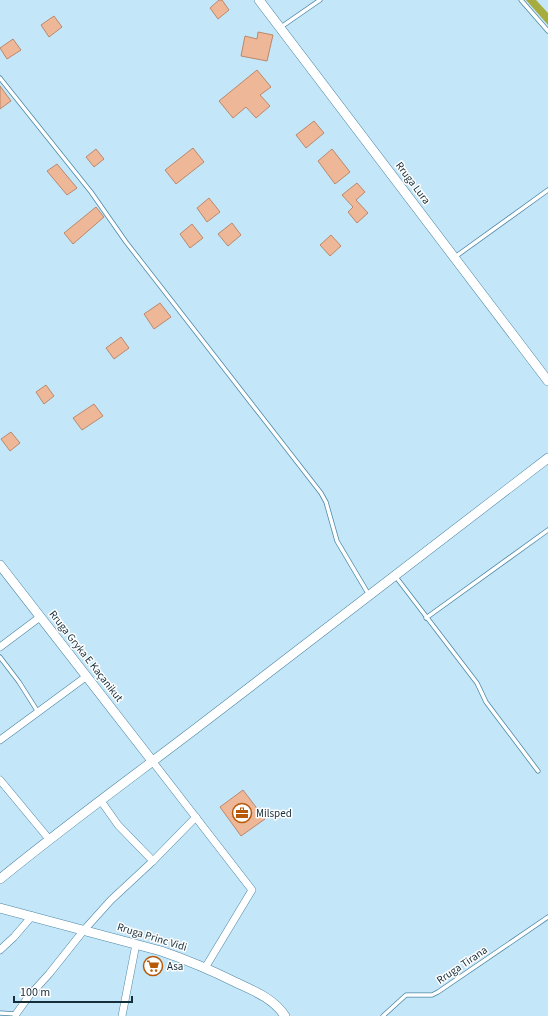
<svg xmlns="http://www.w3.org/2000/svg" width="548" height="1016" font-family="'Source Sans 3',sans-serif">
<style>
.forest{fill:#a7ac3f}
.building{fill:#edb798;stroke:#bb886a}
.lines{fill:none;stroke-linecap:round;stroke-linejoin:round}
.service-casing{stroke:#4d87a5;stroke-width:5}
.minor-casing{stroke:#4d87a5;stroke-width:8}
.tertiary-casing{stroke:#4d87a5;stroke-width:10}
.service{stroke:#fff;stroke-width:3.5}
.minor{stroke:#fff;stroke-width:7}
.tertiary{stroke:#fff;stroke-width:9}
.labels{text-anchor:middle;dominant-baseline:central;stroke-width:3;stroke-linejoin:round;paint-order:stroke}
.street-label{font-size:11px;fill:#152e3a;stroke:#fff}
.poi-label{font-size:11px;fill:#152e3a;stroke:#fff;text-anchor:start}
</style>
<rect width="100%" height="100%" fill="#c3e6f9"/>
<!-- forest -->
<path class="forest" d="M526 0H536L548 13V25Z"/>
<!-- building -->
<g class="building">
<path d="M219 0H222L229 10 218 19 210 8Z"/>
<path d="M54 16 62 27 49 37 41 25Z"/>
<path d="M258 32 273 35 267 61 241 56 245 36 257 39Z"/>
<path d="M13 39 21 50 7 59 0 48Z"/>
<path d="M257 70 271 87 260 95 270 106 256 118 246 107 233 118 219 101Z"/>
<path d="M0 86 11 101 0 109Z"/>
<path d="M314 121 324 133 306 148 296 135Z"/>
<path d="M193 148 204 162 176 184 165 170Z"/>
<path d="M96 149 104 159 94 167 86 157Z"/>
<path d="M332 149 350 172 335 184 318 161Z"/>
<path d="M57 164 77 188 67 195 47 171Z"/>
<path d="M357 183 365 192 356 200 368 213 357 223 348 212 353 207 342 195Z"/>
<path d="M209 198 220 212 207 222 197 208Z"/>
<path d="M96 207 104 217 73 244 64 233Z"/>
<path d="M232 223 241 235 228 246 218 234Z"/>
<path d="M192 224 203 238 190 248 180 234Z"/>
<path d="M331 235 341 246 330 256 320 245Z"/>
<path d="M160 303 171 317 154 329 144 314Z"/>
<path d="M121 337 129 348 114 359 106 348Z"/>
<path d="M46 385 54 396 44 404 36 392Z"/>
<path d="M94 404 103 416 82 430 73 418Z"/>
<path d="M11 432 20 443 10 451 1 439Z"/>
<path d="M243 790 265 819 241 836 220 807Z"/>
</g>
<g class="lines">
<defs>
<g id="service">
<path d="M521 0 548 31"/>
<path d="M281 27 320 0"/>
<path d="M0 78 91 192 126 242 321 493 326 502 337 541 369 595"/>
<path d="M455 257 548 190"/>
<path d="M396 577 477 683 486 702 538 771"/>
<path d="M426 618 548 530"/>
<path d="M0 657 19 682 38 712"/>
<path d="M0 1013 16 1014"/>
<path d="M383 1016 406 995H432L438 992 548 917"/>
</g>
<g id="minor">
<path d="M0 647 40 617"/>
<path d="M0 740 87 676"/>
<path d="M153 762 252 890 205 968"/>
<path d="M0 780 49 839"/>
<path d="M101 801 118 825 153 861"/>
<path d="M0 950 14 937 32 916"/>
<path d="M16 1014 29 996 49 974 84 930 111 900 153 861 196 817"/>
<path d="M122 1016 136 944"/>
</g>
<g id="tertiary">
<path d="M259 0 548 381"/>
<path d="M0 565 153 762"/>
<path d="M0 879C67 824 138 773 207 720 321 633 435 546 548 458"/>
<path d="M0 908 161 951C187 960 211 970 235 982 254 991 273 998 285 1016"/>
</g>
</defs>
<!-- service casing -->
<use href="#service" class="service-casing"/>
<!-- minor casing -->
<use href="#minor" class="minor-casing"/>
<!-- tertiary casing -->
<use href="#tertiary" class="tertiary-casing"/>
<!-- service -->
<use href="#service" class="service"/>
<!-- minor -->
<use href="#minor" class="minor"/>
<!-- tertiary -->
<use href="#tertiary" class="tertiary"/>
</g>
<!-- icons -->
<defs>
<symbol id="office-ring" viewBox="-11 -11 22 22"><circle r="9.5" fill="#fff" stroke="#b75a0a" stroke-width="1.5"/><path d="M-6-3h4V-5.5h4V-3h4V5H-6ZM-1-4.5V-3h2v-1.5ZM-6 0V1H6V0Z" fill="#b75a0a"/></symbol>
<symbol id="supermarket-ring" viewBox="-11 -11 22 22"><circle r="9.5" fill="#fff" stroke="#b75a0a" stroke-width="1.5"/><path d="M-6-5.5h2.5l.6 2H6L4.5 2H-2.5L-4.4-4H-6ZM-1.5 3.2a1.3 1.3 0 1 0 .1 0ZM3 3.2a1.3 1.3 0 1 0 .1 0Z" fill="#b75a0a"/></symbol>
</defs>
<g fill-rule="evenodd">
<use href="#office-ring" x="231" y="802" width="22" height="22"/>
<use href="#supermarket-ring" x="142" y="955" width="22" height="22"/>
</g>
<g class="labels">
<!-- street labels -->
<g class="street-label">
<text transform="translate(413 183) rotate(53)">Rruga Lura</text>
<text transform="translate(86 656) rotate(52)">Rruga Gryka E Kaçanikut</text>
<text transform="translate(152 937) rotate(17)">Rruga Princ Vidi</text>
<text transform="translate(462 965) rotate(-34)">Rruga Tirana</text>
</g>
<!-- poi labels -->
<g class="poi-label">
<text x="256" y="813">Milsped</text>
<text x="167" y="966">Asa</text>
</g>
</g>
<!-- scale -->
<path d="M14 996v6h118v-6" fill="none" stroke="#152e3a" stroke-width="2"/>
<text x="20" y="996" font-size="12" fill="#152e3a" stroke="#ffffff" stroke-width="3" paint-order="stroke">100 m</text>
</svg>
